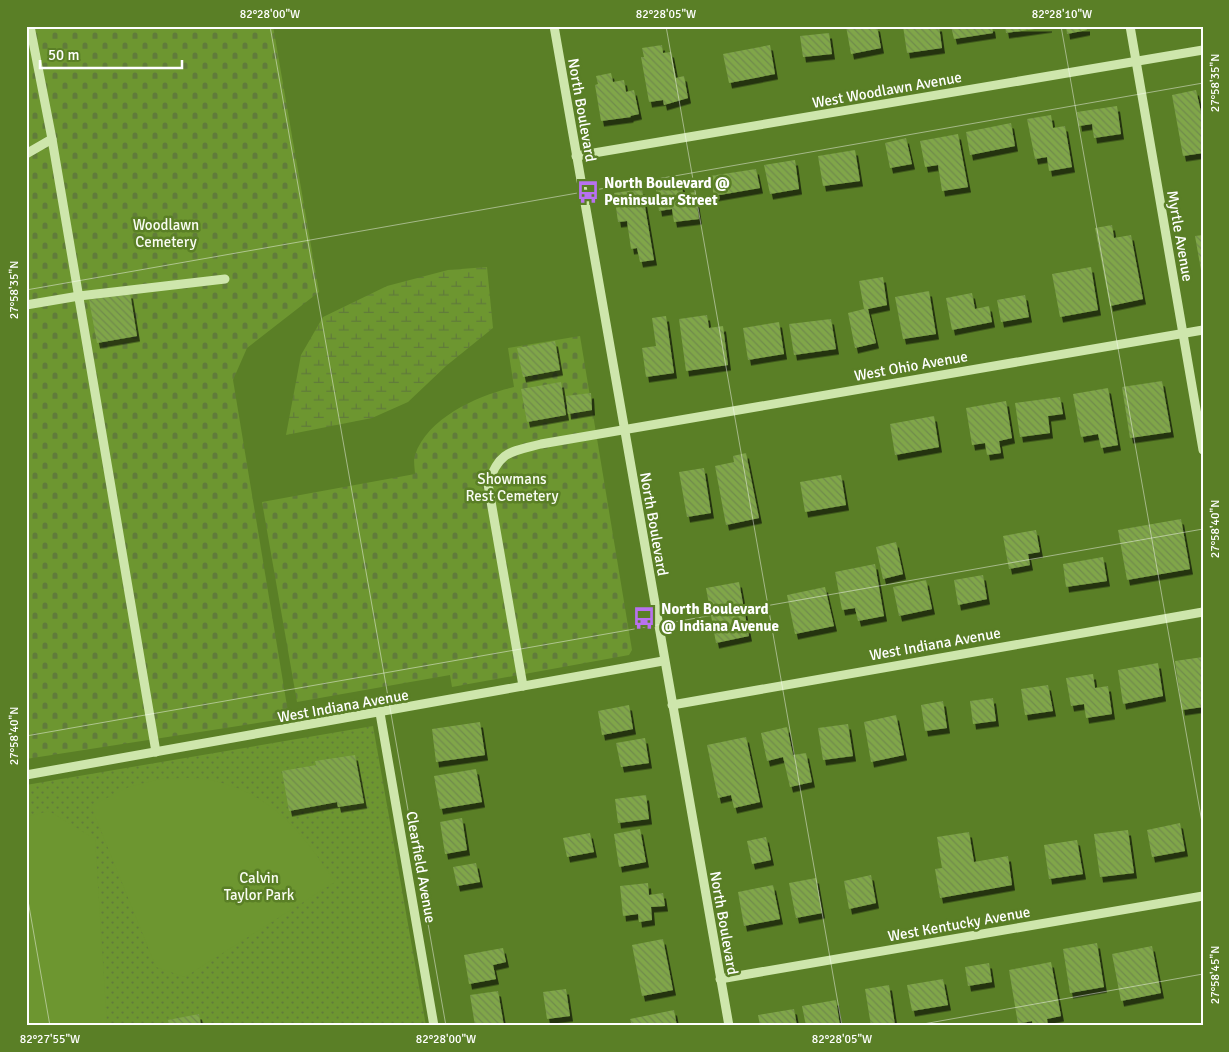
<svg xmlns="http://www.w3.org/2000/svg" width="1229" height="1052" font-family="Signika,sans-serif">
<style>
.green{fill:url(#green-dots)}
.wetland{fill:url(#wetland-marsh)}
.cemetery{fill:url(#cemetery-stones)}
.pitch{fill:#6d9630}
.building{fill:url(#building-back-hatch);filter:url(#shadow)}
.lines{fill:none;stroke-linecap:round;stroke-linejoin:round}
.minor{stroke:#cee6ac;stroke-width:9}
.ticks{fill:none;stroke:#fff;stroke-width:1;stroke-opacity:0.45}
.labels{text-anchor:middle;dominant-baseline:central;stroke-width:5;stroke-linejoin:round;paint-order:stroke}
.street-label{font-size:15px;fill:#fff;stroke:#5a7f26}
.poi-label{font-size:15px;font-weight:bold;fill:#fff;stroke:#5a7f26;text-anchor:start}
.park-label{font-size:15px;fill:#f9fcf3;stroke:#5a7f26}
.neatline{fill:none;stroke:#fff;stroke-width:2}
.ticks-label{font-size:12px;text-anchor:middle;fill:#fff}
</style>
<defs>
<pattern id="green-dots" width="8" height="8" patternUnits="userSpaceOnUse" patternTransform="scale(1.25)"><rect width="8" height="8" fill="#6d9630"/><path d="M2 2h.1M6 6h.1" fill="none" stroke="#617c3a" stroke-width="1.8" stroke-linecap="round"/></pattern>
<pattern id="wetland-marsh" width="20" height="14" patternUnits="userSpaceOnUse" patternTransform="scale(1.25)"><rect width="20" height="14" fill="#6d9630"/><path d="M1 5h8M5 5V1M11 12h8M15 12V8" fill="none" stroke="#617c3a"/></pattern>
<pattern id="cemetery-stones" width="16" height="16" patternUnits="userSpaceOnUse" patternTransform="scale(1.25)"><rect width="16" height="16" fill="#6d9630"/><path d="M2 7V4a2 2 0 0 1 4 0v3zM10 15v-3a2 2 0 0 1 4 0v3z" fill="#617c3a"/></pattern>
<pattern id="building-back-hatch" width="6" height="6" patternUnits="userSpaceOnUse" patternTransform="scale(1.25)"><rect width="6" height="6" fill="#80a64a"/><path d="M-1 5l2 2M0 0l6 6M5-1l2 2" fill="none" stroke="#708b4b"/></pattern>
<filter id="shadow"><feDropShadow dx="3" dy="5.5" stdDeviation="0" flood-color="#0009"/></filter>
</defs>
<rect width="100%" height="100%" fill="#5a7f26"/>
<!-- green -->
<path class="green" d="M373 726 426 1026H26V785Z"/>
<!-- wetland -->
<path class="wetland" d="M487 267 493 328 446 366 408 402 372 418 286 435 301 355 323 317 387 286 448 270Z"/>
<!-- cemetery -->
<g class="cemetery">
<path d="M26 26H273L319 292 247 348 233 380 289 718 26 759Z"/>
<path d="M580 336 632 650 629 655 452 687 450 675 297 702 262 502 415 474C415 469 413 460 415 455 428 417 479 395 514 387L508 348Z"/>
</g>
<!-- pitch -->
<g class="pitch">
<path d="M160 779C176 779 194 777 210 780 272 793 302 832 335 882L185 977 156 967 91 806 129 787Z"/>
<path d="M49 811 95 839 107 1026H26V817Z"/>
</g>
<!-- building -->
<g class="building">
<path d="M846 26H877L881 48 851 54Z"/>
<path d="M903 26H939L942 48 907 53Z"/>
<path d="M951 26H992L993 33 954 39Z"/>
<path d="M1005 26H1049V27L1006 33Z"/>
<path d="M1066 26H1087V30L1067 34Z"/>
<path d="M829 33 832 54 803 57 800 36Z"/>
<path d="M662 45 663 53 671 52 676 78 684 76 688 98 664 105 663 100 649 102 641 57H644L642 48Z"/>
<path d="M770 45 775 74 729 83 723 54Z"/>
<path d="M611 73 613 82 624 80 626 92 634 90 639 114 630 116 631 117 601 121 595 85 598 84 596 76Z"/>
<path d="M1196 90 1203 121V153L1183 156 1172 95Z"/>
<path d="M1117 106 1121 134 1094 138 1092 124 1079 126 1077 112Z"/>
<path d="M1051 115 1053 128 1065 126 1072 167 1049 171 1047 157 1035 159 1027 119Z"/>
<path d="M1011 123 1015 146 970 155 966 132Z"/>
<path d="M958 134 968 187 942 191 938 165 925 167 920 141Z"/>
<path d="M906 138 912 164 890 168 885 143Z"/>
<path d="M855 150 860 181 823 186 818 156Z"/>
<path d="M795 160 799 189 770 194 764 165Z"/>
<path d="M756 169 760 188 714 196 710 176Z"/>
<path d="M681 181 683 194 695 192 699 219 674 222 672 209 659 211 655 184Z"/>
<path d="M642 189 654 260 640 262 637 248 631 249 627 221 618 222 614 193Z"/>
<path d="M1112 225 1114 238 1131 235 1143 299 1110 306 1095 228Z"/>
<path d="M1203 235V276H1202L1195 236Z"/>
<path d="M1091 267 1098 310 1060 317 1052 274Z"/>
<path d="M883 277 887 305 868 309 876 343 855 348 848 313 864 309 859 281Z"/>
<path d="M929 291 936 334 903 339 895 297Z"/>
<path d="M130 293 137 336 97 343 89 300Z"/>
<path d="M972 293 975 309 989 306 992 322 952 330 946 298Z"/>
<path d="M1025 295 1029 317 1001 322 997 300Z"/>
<path d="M707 315 709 328 723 326 728 365 686 371 679 319Z"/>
<path d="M666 316 674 373 646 377 642 348 656 346 652 318Z"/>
<path d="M831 319 836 349 794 355 789 324Z"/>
<path d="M779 322 784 354 748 360 743 328Z"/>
<path d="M555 341 560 370 523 377 517 348Z"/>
<path d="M1162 381 1171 432 1130 438 1122 387Z"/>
<path d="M561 382 566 415 527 422 521 389Z"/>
<path d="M1108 388 1118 445 1101 448 1098 434 1081 437 1073 394Z"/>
<path d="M591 393 592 410 568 414 566 396Z"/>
<path d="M1060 397 1063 414 1048 416 1050 433 1020 437 1015 403Z"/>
<path d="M1006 401 1012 438 999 441 1001 453 987 455 985 443 972 445 966 408Z"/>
<path d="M934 416 939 447 895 455 890 424Z"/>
<path d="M746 453 759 518 726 525 715 466 734 462 733 456Z"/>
<path d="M704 468 711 513 687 517 679 472Z"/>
<path d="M841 475 846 505 805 512 800 482Z"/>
<path d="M1181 519 1190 569 1127 580 1118 530Z"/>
<path d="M1036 530 1040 552 1028 554 1030 565 1009 569 1003 536Z"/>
<path d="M896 542 903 574 883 579 876 547Z"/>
<path d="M1103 557 1107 581 1066 587 1063 564Z"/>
<path d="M875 564 884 616 858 621 855 608 842 610 835 572Z"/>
<path d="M983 575 987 599 958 605 954 580Z"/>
<path d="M926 580 932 609 899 616 893 587Z"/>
<path d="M739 582 749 636 716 643 706 588Z"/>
<path d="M825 587 834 626 795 634 787 595Z"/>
<path d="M1203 657V707L1182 710 1175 661Z"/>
<path d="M1158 663 1163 696 1123 704 1118 670Z"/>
<path d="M1093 674 1095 688 1108 686 1112 714 1086 718 1084 704 1071 706 1066 678Z"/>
<path d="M1048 685 1053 711 1025 715 1021 689Z"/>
<path d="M993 698 996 721 973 724 970 701Z"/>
<path d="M943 701 947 728 925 731 921 705Z"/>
<path d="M629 705 633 729 602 735 598 711Z"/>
<path d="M896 715 904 755 871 762 864 722Z"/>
<path d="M480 722 485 755 436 762 432 729Z"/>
<path d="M848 724 853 756 823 760 818 728Z"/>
<path d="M787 727 793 755 806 753 812 782 790 787 783 757 767 761 761 733Z"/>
<path d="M746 737 760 802 734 808 731 795 718 798 707 745Z"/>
<path d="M645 738 649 763 621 767 616 743Z"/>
<path d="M355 755 364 803 338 807 337 802 289 811 282 771 316 765 315 761Z"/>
<path d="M476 769 482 802 440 809 434 776Z"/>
<path d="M646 795 649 819 618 823 615 799Z"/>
<path d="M462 818 467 850 445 854 440 822Z"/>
<path d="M1180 823 1185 851 1152 857 1147 830Z"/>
<path d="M640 829 646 862 619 867 614 834Z"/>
<path d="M1128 830 1134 873 1100 877 1094 834Z"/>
<path d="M969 832 974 862 1008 856 1012 885 940 898 935 869 942 868 937 837Z"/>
<path d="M590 833 594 852 567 857 563 838Z"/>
<path d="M766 837 771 860 752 864 747 841Z"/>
<path d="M1077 840 1083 874 1049 879 1044 845Z"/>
<path d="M476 863 480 882 457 886 453 867Z"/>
<path d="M871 875 876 903 849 909 844 881Z"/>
<path d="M816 878 822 913 796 918 789 883Z"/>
<path d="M648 883 649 895 663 893 665 906 651 907 652 920 639 922 638 914 623 916 620 886Z"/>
<path d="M773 885 780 919 744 926 738 892Z"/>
<path d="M663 939 673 990 642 996 632 945Z"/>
<path d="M1097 943 1104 987 1070 993 1063 949Z"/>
<path d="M1152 946 1161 993 1121 1001 1112 954Z"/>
<path d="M503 948 506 962 493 965 496 979 469 984 464 955Z"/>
<path d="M1051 962 1061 1016 1047 1019 1048 1026H1033L1032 1021 1018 1024 1009 970Z"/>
<path d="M989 963 992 982 968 986 965 967Z"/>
<path d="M943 979 948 1005 912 1011 907 985Z"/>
<path d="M889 985 895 1025 871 1026 865 989Z"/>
<path d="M566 989 570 1016 547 1019 543 992Z"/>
<path d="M498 991 504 1026H475L470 995Z"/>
<path d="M836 1000 840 1026H806L802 1006Z"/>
<path d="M794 1009 797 1026H760L758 1015Z"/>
<path d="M674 1010 677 1026H632L630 1019Z"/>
<path d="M199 1014 201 1026H169L168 1020Z"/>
</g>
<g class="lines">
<!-- minor -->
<g class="minor">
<path d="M30 26 52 139 156 752"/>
<path d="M554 26 729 1026"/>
<path d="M1130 26 1203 450"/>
<path d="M26 154 52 139"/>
<path d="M576 156 1203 50"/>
<path d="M26 305 79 296 225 279"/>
<path d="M523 686 488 484C499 451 510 452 541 444L1203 330"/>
<path d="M672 705 1203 612"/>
<path d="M380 713 434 1026"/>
<path d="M26 775 663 661"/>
<path d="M720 979 1203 896"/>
</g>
</g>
<!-- ticks -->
<path class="ticks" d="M270 26 446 1026M666 26 842 1026M1061 26 1203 828M26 290 1203 83M26 736 1203 529M26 889 50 1026M912 1026 1203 974"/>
<!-- icons -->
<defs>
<symbol id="bus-bare" viewBox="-9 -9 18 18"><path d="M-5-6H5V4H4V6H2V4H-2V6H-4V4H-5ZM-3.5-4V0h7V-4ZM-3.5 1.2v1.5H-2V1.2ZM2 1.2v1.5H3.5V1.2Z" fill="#b871ef" stroke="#5a7f26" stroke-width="2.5" paint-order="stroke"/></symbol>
</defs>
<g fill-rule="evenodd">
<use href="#bus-bare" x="572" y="176" width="32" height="32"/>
<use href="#bus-bare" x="628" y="602" width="32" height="32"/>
</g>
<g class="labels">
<!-- street labels -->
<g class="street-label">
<text transform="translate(887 90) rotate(-10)">West Woodlawn Avenue</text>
<text transform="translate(582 110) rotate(80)">North Boulevard</text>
<text transform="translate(1180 236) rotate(80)">Myrtle Avenue</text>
<text transform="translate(911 366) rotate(-10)">West Ohio Avenue</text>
<text transform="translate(654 524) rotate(80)">North Boulevard</text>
<text transform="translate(935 644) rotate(-10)">West Indiana Avenue</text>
<text transform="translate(343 706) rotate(-10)">West Indiana Avenue</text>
<text transform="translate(421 867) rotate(80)">Clearfield Avenue</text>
<text transform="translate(724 923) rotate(80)">North Boulevard</text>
<text transform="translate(959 924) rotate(-10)">West Kentucky Avenue</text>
</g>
<!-- poi labels -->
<g class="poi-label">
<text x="604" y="183">North Boulevard @<tspan x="604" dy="17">Peninsular Street</tspan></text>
<text x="661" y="609">North Boulevard<tspan x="661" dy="17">@ Indiana Avenue</tspan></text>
</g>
<!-- park labels -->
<g class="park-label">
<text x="166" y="225">Woodlawn<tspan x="166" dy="17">Cemetery</tspan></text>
<text x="512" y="479">Showmans<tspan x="512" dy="17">Rest Cemetery</tspan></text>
<text x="259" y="878">Calvin<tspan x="259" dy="17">Taylor Park</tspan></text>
</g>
</g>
<!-- border -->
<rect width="1229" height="1052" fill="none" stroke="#5a7f26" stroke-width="55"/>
<!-- scale -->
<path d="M40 60v8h142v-8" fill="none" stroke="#ffffff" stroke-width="2.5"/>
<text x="48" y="60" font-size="15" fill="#ffffff" stroke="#5a7f26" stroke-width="4" paint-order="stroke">50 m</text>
<rect x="28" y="28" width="1174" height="996" class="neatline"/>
<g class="ticks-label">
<text x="270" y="18">82°28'00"W</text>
<text x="666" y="18">82°28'05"W</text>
<text x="1062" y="18">82°28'10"W</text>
<text transform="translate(1215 83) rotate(-90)" y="4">27°58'35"N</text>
<text transform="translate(14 290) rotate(-90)" y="4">27°58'35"N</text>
<text transform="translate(1215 529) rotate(-90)" y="4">27°58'40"N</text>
<text transform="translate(14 736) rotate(-90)" y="4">27°58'40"N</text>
<text transform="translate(1215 975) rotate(-90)" y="4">27°58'45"N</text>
<text x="50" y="1043">82°27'55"W</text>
<text x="446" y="1043">82°28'00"W</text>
<text x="842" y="1043">82°28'05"W</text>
</g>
</svg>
